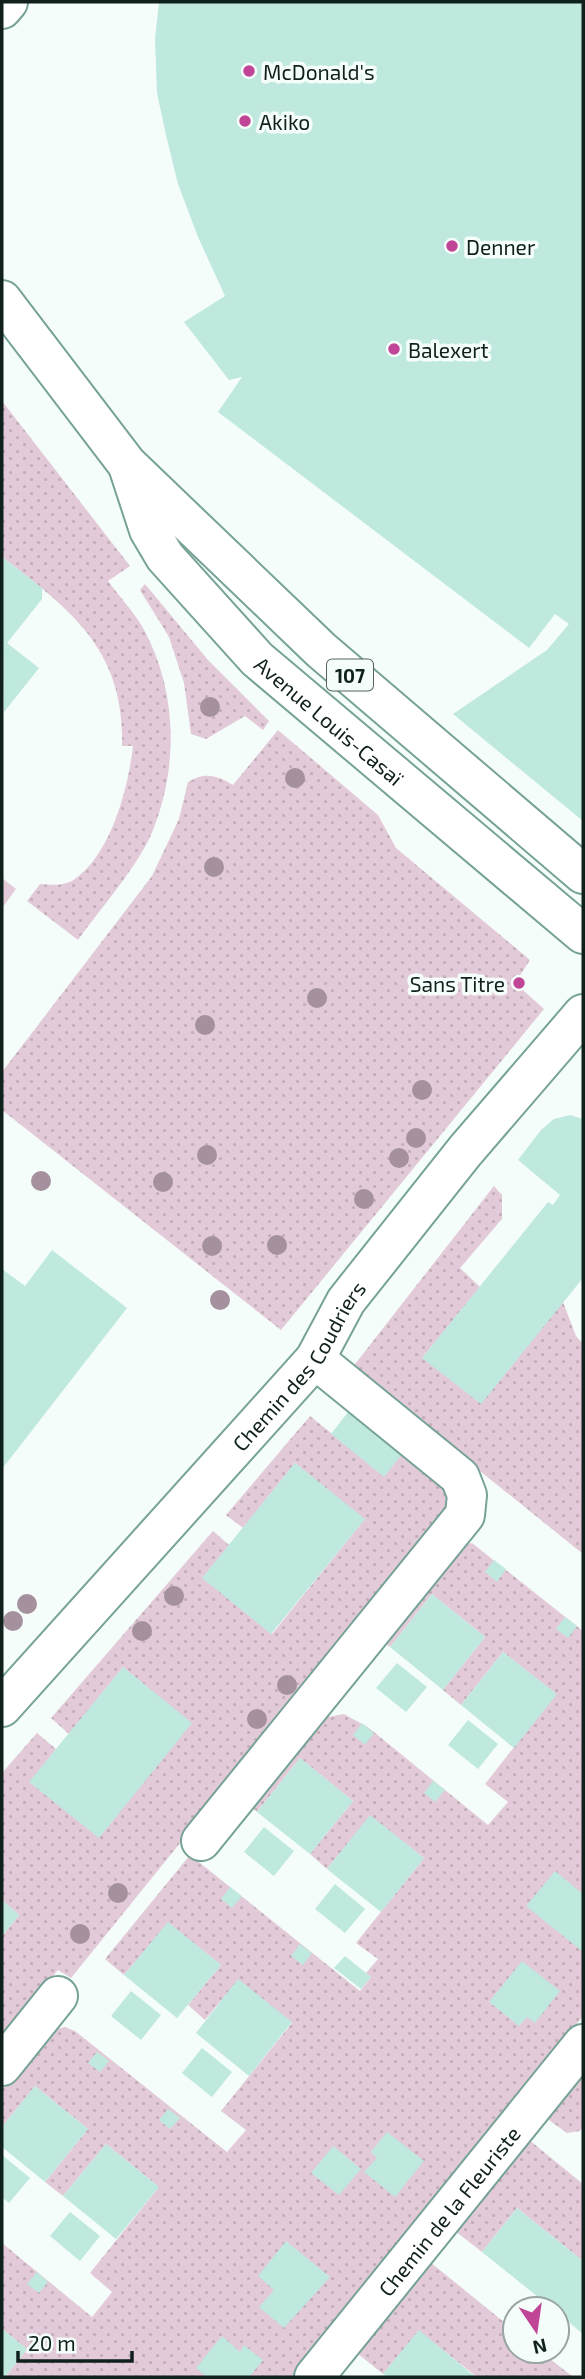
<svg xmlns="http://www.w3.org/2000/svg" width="585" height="2379" font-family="'Exo 2',sans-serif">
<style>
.grass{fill:url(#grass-dots)}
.park{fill:#e3cad8}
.building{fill:#bfe9de}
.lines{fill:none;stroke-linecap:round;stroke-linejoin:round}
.minor-casing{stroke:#77a297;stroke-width:42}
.major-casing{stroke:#77a297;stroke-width:42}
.minor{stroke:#fff;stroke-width:38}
.major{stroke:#fff;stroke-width:38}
.tree{fill:#a5909e}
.poi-dot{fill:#c04596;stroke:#f4fdfa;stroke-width:2.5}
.labels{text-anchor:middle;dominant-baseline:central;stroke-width:7;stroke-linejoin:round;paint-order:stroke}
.shield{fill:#f4fdfa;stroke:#54635f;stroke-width:2}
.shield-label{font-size:19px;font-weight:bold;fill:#10211d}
.poi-label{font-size:21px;fill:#10211d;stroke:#f4fdfa;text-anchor:start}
.street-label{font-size:21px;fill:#10211d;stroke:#f4fdfa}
</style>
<defs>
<pattern id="grass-dots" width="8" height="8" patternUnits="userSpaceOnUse" patternTransform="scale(1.75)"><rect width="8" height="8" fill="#e3cad8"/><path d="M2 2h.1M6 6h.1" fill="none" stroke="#c2adb9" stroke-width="1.8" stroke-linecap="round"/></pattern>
</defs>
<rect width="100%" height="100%" fill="#f4fdfa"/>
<!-- grass -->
<g class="grass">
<path d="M2 401 130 566 108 581C119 596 134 612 143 628 177 689 179 765 153 830 140 864 100 909 78 940L27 901 40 884C50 885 62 886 72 881 111 856 128 789 133 746H122C125 650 71 610 2 557Z"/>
<path d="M145 584 208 660 269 721 263 730 245 716 206 739 191 734 184 683 169 637 140 590Z"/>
<path d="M278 730 378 815 396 848 530 960 515 983 544 1009 281 1330 2 1110V1072L152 876 179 819 188 782C206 772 216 775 233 785Z"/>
<path d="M494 1186 502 1195V1219L460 1268 480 1287 422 1358 563 1302 576 1336 583 1344V1554L352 1368Z"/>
<path d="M310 1416 384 1476 405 1450 452 1497 446 1514 71 1978 58 1970 2 2040V1936L19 1915 2 1900V1773L37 1733 56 1749 30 1782 191 1723 123 1667 69 1734 51 1718 213 1531 229 1545 203 1578 272 1634 364 1520 295 1463 243 1528 226 1515Z"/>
<path d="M472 1543 583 1631V2016L293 2377H5L27 2349 2 2329V2243L92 2317 112 2292 90 2273 159 2187 106 2144 63 2196 45 2182 88 2129 35 2086 2 2127V2090L49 2031 65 2027 75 2031 227 2152 246 2130 221 2111 292 2023 238 1980 205 2020 188 2005 221 1965 168 1923 124 1975 105 1959 190 1855 360 1991 371 1977 366 1973 378 1959 356 1943 424 1858 370 1816 327 1869 310 1854 353 1801 300 1758 257 1812 251 1806 323 1718 344 1714 369 1728 488 1825 508 1802 485 1784 556 1694 503 1652 461 1705 443 1690 485 1637 432 1594 390 1647 383 1642 462 1545Z"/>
<path d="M583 2072V2127L580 2131 567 2133 546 2118Z"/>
<path d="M528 2139 583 2184V2261L517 2208 482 2252 455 2231Z"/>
<path d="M430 2262 515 2331V2351H540L573 2377H477L419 2331 383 2374 357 2353Z"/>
</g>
<!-- park -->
<path class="park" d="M2 878 16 889 2 908Z"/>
<!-- building -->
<g class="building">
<path d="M159 2H583V821L453 714 547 650 569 624 555 614 529 648 218 412 242 377 229 380 184 322 225 296 198 237 178 184 166 135 157 93 155 39Z"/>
<path d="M2 557 42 588V599L7 643 39 668 4 712Z"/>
<path d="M570 1115 583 1119V1278L481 1404 422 1358 548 1202 553 1205 560 1195 518 1160 541 1130 554 1119Z"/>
<path d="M52 1250 127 1308 2 1469V1269L25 1286Z"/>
<path d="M352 1407 405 1450 384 1477 331 1434Z"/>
<path d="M295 1463 365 1519 271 1634 202 1578Z"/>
<path d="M494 1560 506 1569 497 1582 485 1572Z"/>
<path d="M432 1594 485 1637 443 1690 390 1647Z"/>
<path d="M565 1617 577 1626 568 1638 556 1629Z"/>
<path d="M503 1652 557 1694 514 1748 461 1705Z"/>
<path d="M397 1663 427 1687 406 1712 376 1688Z"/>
<path d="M123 1667 192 1723 99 1838 29 1782Z"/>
<path d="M468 1720 498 1744 478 1769 448 1745Z"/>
<path d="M362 1723 374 1733 365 1745 353 1735Z"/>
<path d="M300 1758 353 1801 310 1854 257 1812Z"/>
<path d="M433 1781 445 1790 435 1802 424 1793Z"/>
<path d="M370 1815 424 1858 381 1912 327 1869Z"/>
<path d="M264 1827 294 1851 274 1876 244 1852Z"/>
<path d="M555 1871 583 1894V1952L526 1906Z"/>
<path d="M335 1884 365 1909 345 1933 315 1909Z"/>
<path d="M230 1887 242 1896 232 1908 221 1899Z"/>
<path d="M2 1900 19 1915 2 1936Z"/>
<path d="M168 1922 221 1965 177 2018 124 1975Z"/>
<path d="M300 1944 312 1953 303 1965 291 1956Z"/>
<path d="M345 1956 371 1977 361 1989 334 1968Z"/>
<path d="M522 1961 560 1991 535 2023 527 2017 519 2026 489 2002Z"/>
<path d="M238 1979 292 2022 249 2076 196 2033Z"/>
<path d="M131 1991 161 2015 141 2040 111 2016Z"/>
<path d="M202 2048 232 2072 212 2097 182 2073Z"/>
<path d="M97 2052 109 2061 100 2072 88 2063Z"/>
<path d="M35 2086 88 2129 45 2182 2 2147V2127Z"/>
<path d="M168 2109 180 2118 170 2129 159 2120Z"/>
<path d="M387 2132 424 2161 395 2197 364 2172 377 2158 371 2152Z"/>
<path d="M106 2144 159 2187 116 2239 63 2196Z"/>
<path d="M333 2146 361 2169 339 2195 311 2173Z"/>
<path d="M2 2155 30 2178 9 2203 2 2197Z"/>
<path d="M517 2208 583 2261V2334L557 2312V2309H553L482 2252Z"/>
<path d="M70 2212 100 2236 80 2261 50 2236Z"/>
<path d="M286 2241 330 2277 284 2328 259 2307 274 2290 258 2276Z"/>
<path d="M37 2272 48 2282 39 2293 27 2284Z"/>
<path d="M2 2329 27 2349 5 2377H2Z"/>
<path d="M419 2330 472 2374 477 2377H388L383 2374Z"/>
<path d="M222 2336 240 2352 244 2345 263 2360 249 2377H207L196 2368Z"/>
</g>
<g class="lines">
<defs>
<g id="minor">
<path d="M2 9 8 2"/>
<path id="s1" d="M2 1707 315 1359 346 1301 465 1151 583 1014"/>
<path d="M201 1841 465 1515 467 1495 460 1477 315 1359"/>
<path d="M2 2066 58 1996"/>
<path id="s2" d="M314 2377 583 2044"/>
</g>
<g id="major">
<path d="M2 300 127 464 321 650 583 874"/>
<path id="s3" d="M128 466 149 530 165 557 257 659 583 934"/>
</g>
</defs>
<!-- minor casing -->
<use href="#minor" class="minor-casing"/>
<!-- major casing -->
<use href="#major" class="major-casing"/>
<!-- minor -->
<use href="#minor" class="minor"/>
<!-- major -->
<use href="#major" class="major"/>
</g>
<!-- trees -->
<g class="tree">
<circle cx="210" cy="707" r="10"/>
<circle cx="295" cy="778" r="10"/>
<circle cx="214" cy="867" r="10"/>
<circle cx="317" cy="998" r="10"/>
<circle cx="205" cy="1025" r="10"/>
<circle cx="422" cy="1090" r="10"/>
<circle cx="416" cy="1138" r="10"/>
<circle cx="207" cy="1155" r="10"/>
<circle cx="399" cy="1158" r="10"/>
<circle cx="41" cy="1181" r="10"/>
<circle cx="163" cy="1182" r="10"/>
<circle cx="364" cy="1199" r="10"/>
<circle cx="277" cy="1245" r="10"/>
<circle cx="212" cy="1246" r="10"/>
<circle cx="220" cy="1300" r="10"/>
<circle cx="174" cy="1596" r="10"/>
<circle cx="27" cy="1604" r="10"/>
<circle cx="13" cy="1621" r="10"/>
<circle cx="142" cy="1631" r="10"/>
<circle cx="287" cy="1685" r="10"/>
<circle cx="257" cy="1719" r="10"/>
<circle cx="118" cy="1893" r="10"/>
<circle cx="80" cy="1934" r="10"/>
</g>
<!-- markers -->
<g class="poi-dot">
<circle cx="249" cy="71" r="7"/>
<circle cx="245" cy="121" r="7"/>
<circle cx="452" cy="246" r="7"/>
<circle cx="394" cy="349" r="7"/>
<circle cx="519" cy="983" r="7"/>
</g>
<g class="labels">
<!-- shield labels -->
<rect class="shield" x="327" y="659.5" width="46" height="31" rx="5"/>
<g class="shield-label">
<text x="350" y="675">107</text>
</g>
<!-- poi labels -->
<g class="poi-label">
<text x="263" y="71">McDonald's</text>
<text x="259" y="121">Akiko</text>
<text x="466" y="246">Denner</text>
<text x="408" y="349">Balexert</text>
<text x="505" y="983" text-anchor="end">Sans Titre</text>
</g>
<!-- street labels -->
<g class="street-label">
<text stroke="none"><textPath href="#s3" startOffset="331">Avenue Louis-Casaï</textPath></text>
<text stroke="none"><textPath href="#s1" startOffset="453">Chemin des Coudriers</textPath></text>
<text stroke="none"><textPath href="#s2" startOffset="214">Chemin de la Fleuriste</textPath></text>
</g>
</g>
<!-- border -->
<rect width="585" height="2379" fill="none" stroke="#10211d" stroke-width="7"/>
<!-- north arrow -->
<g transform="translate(536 2330) rotate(167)"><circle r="33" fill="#f4fdfa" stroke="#99a5a2" stroke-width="2"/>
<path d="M0-5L12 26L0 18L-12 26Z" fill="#c04596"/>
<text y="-10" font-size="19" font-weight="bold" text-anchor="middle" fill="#10211d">N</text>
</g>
<!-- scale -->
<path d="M18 2351v10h114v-10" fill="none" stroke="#10211d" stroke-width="3.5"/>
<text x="28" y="2351" font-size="21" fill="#10211d" stroke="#f4fdfa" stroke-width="5" paint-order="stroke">20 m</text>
</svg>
